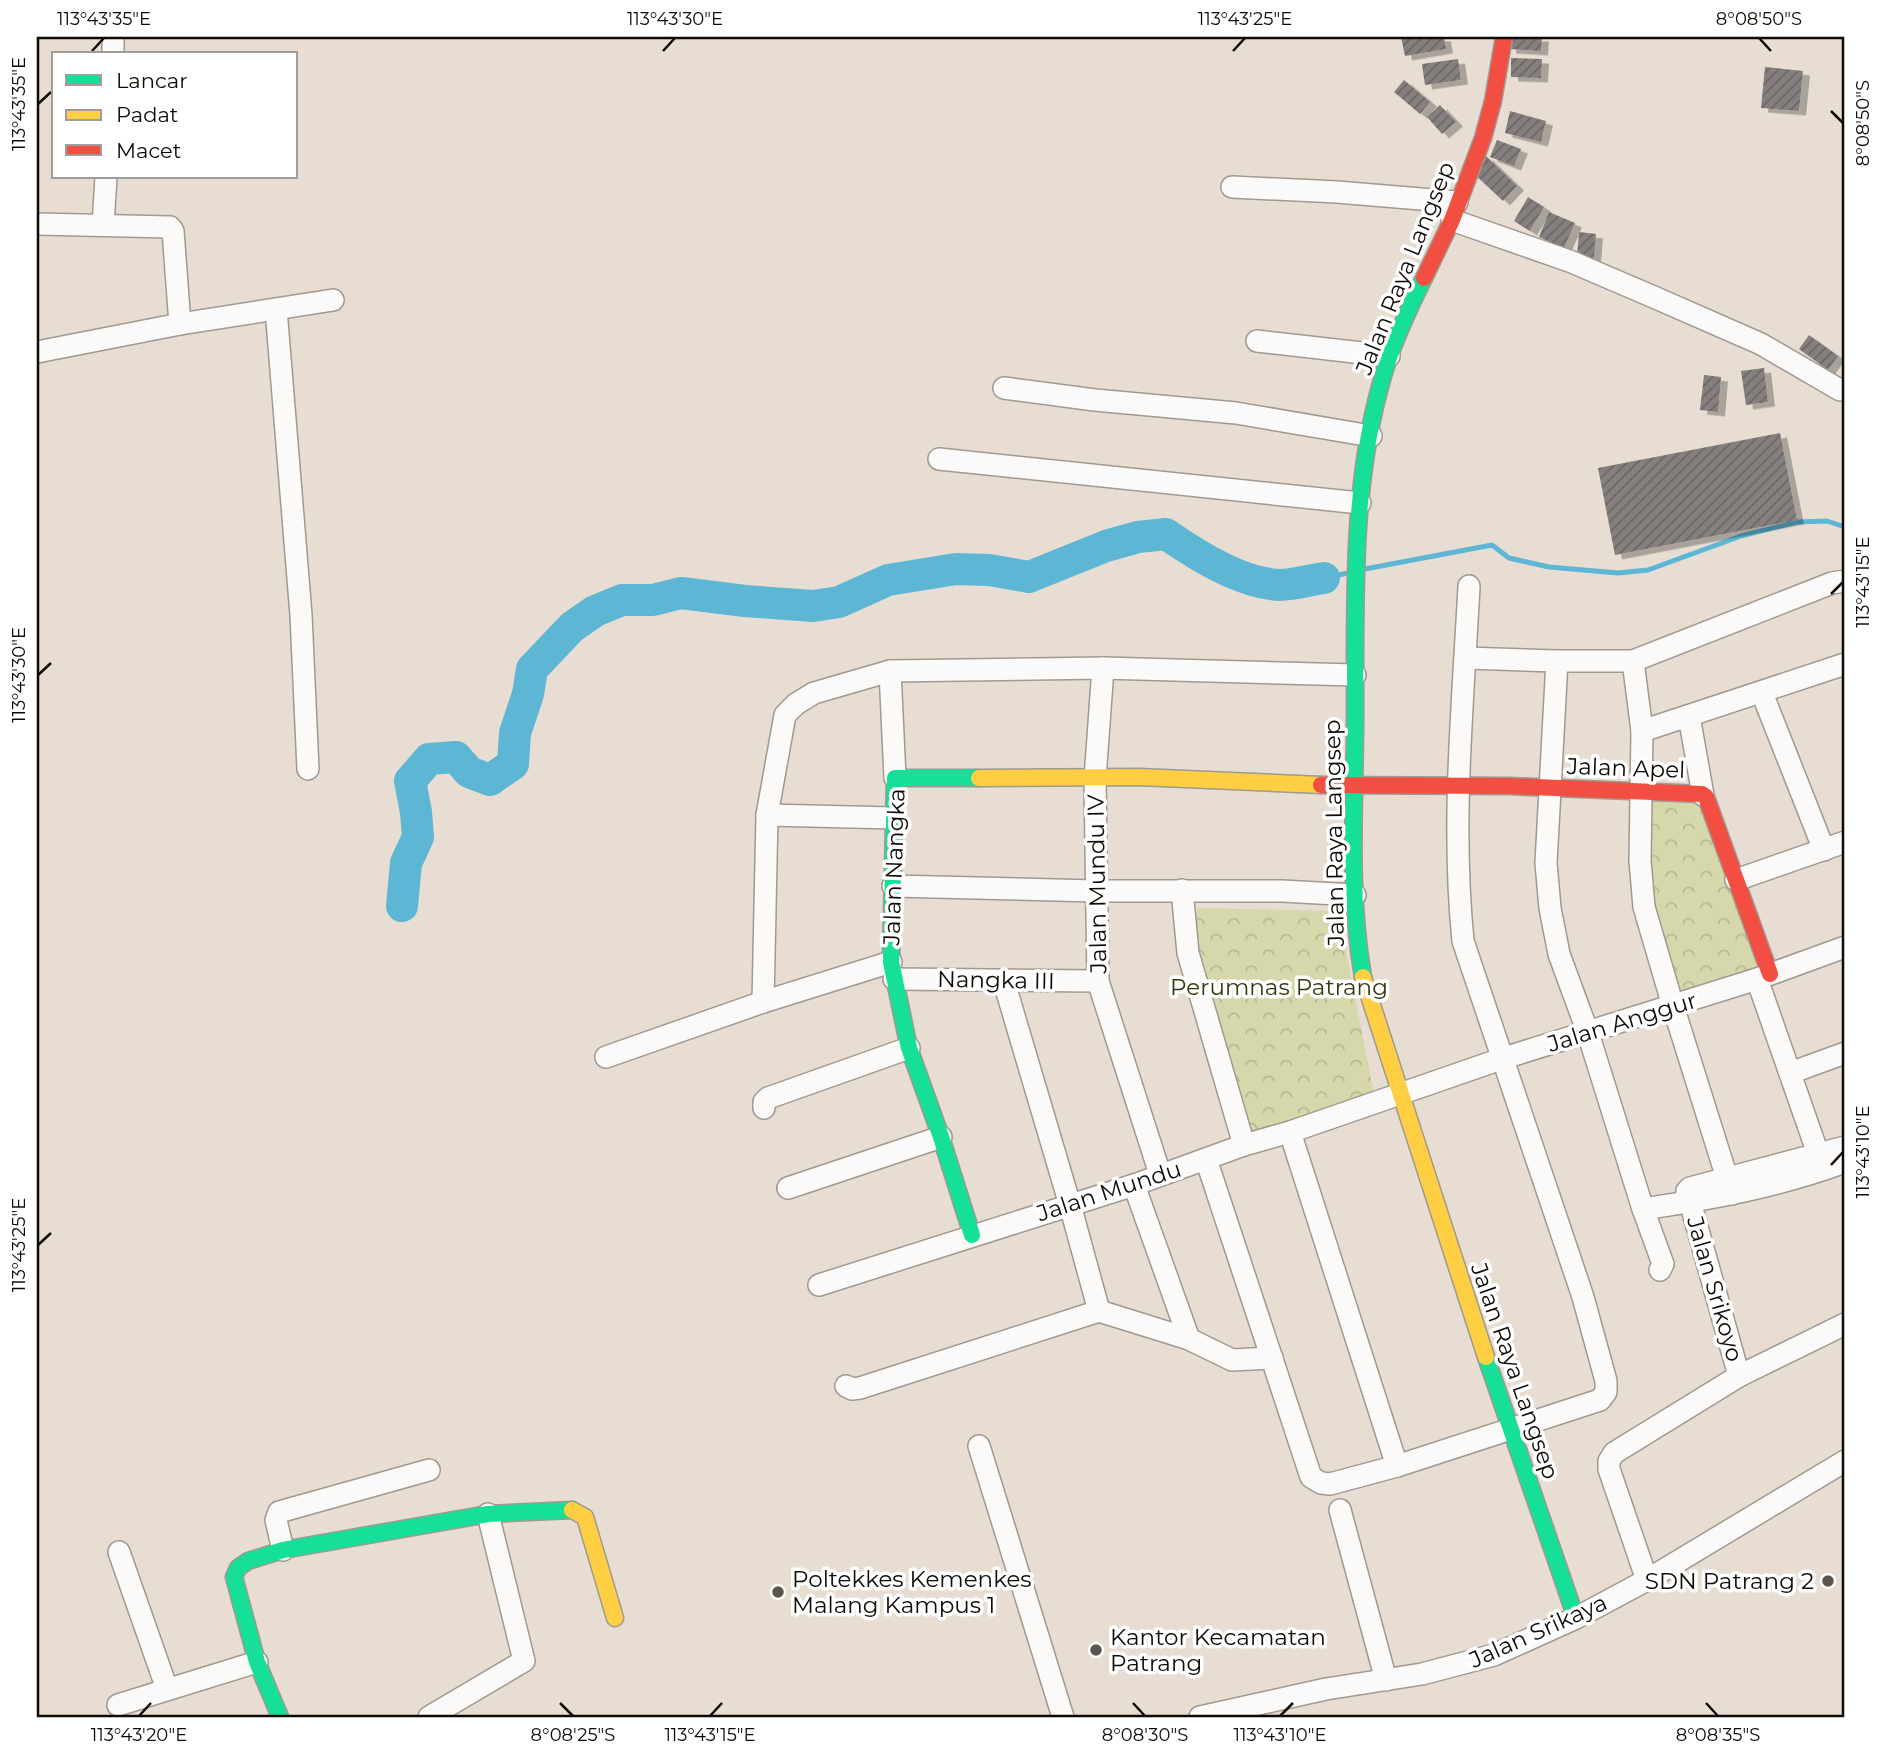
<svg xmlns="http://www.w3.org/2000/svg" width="1882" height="1754" font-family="Montserrat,sans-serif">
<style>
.park{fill:url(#park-crowns)}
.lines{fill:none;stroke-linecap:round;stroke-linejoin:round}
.stream{stroke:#5db6d4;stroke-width:5}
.river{stroke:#5db6d4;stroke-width:32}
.building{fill:url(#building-hatch);filter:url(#shadow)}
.street-casing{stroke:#a09991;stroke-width:24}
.fast-casing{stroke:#a09991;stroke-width:19}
.slow-casing{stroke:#a09991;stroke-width:19}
.jam-casing{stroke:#a09991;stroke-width:19}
.street{stroke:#fbfaf8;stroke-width:21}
.fast{stroke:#16e098;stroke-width:16}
.slow{stroke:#ffcf43;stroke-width:16}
.jam{stroke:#f24e42;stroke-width:16}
.rail{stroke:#b1afad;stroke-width:5}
.ticks{fill:none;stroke:#100a05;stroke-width:2.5}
.poi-dot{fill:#5b544d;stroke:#fff;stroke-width:2.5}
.labels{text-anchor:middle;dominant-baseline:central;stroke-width:7;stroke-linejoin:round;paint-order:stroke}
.street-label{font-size:23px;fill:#100a05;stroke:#fff}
.park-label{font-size:23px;fill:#33380e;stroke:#fff}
.poi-label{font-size:23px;fill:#100a05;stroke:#fff;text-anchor:start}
.neatline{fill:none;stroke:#100a05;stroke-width:2.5}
.ticks-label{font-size:18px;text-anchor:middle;fill:#100a05}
</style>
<defs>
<pattern id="park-crowns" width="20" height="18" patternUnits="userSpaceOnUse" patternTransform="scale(1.75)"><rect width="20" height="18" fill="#d6d8ac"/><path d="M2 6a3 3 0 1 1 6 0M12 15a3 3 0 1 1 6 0" fill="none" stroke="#b7b892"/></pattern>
<pattern id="building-hatch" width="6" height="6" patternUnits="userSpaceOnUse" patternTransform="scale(1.75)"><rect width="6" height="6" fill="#85807e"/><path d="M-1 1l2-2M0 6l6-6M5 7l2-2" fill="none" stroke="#6b6765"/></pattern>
<filter id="shadow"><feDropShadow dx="7" dy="4.5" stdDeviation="0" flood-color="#0004"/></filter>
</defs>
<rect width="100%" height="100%" fill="#e7ddd3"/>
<!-- park -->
<g class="park">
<path d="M1641 792 1705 796 1769 972 1673 1005 1646 905Z"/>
<path d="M1197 908 1338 911 1374 1093 1252 1135 1197 968Z"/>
</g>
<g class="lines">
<!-- stream -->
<g class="stream">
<path d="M1365 569 1492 545 1509 558 1549 567 1618 573 1648 570 1741 536 1797 522 1827 521 1845 527"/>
<path d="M1324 578 1348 573"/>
</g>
<!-- river -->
<path class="river" d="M402 906 406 863 418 837 416 812 410 781 429 759 456 757 469 772 490 780 513 764 515 733 528 694 532 669 572 627 595 611 622 600H653L681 593 745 601 813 606 839 602 888 580 956 569 989 570 1029 577 1106 546 1138 537 1166 534C1196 555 1242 584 1280 585 1294 585 1310 580 1324 578"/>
</g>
<!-- building -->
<g class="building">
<path d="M1401 37H1444L1446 49 1405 56Z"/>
<path d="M1510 37H1542L1541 51 1509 49Z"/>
<path d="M1511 58 1542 59 1541 78 1511 77Z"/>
<path d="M1458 59 1461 80 1425 85 1422 64Z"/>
<path d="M1765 67 1803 71 1799 111 1761 108Z"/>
<path d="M1404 80 1430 102 1420 114 1394 92Z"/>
<path d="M1440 105 1456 122 1442 134 1427 117Z"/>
<path d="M1510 111 1546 121 1541 142 1505 133Z"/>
<path d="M1497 140 1521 149 1514 166 1490 157Z"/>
<path d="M1486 156 1517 186 1503 201 1471 171Z"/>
<path d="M1528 197 1544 207 1530 231 1514 221Z"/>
<path d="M1549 212 1575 223 1564 248 1539 237Z"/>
<path d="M1579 232 1596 234 1594 258 1577 256Z"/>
<path d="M1809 335 1838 356 1828 370 1799 349Z"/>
<path d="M1764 368 1768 402 1746 405 1741 371Z"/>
<path d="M1704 375 1721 377 1718 412 1700 410Z"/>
<path d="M1780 433 1797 520 1615 555 1598 468Z"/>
</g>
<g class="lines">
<defs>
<g id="street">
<path d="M113 54V37"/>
<path d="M1232 187 1337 192 1457 202"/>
<path d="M1452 220 1572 262 1656 298 1761 344 1840 390"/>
<path d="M37 224 170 227 173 231 180 324"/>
<path d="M103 225 106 177"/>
<path d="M276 309 301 615 308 769"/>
<path d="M1257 341 1389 356"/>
<path d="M37 352 180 324 333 300"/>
<path d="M1004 388 1095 400 1236 413 1371 436"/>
<path d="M939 459 1360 503"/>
<path d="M1466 658 1557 661H1633L1832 583 1845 581"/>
<path d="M1557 661 1546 863 1550 908 1559 954 1588 1033 1643 1209 1663 1264 1660 1270"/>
<path d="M1633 661 1642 731 1640 861 1644 907 1673 1006 1732 1194"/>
<path d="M1103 668 1095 779 1098 981 1160 1174"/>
<path d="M890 671 895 778"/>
<path d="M1762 693 1824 850"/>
<path d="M1689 716 1703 795"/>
<path d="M1642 731 1845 664"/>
<path d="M767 815 894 818"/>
<path d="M1736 880 1845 842"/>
<path d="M893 886 1095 891H1282L1355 895"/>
<path d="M1182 890 1188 953 1244 1145"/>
<path d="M894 979 1098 981"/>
<path d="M1757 979 1823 1168"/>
<path d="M763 1002 767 815 785 715 796 704 814 693 890 671 1103 668 1355 675"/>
<path d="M606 1057 763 1002 891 962"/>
<path d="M1790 1073 1845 1053"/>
<path d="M764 1108V1102L768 1098 909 1048"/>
<path d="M1290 1132 1397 1466 1600 1400 1606 1392V1381L1583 1297 1463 941C1451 823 1463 703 1469 586"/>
<path d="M1206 1159 1311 1477 1321 1483 1330 1484 1397 1466"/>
<path d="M1134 1185 1189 1339"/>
<path d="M788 1188 941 1137"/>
<path d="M1643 1209C1711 1199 1780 1186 1845 1162"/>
<path d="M819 1285 1134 1185 1244 1145 1290 1132 1501 1059 1757 979 1845 947"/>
<path d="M1099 1311 1189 1339 1232 1360 1272 1358"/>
<path d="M1739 1376 1687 1191 1690 1188 1845 1147"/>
<path d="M846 1386 852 1389 860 1388 1099 1311 1070 1205 1004 982"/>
<path d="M979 1446 1063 1717"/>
<path d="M1340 1510 1386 1680"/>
<path d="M283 1550 276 1520 279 1512 429 1470"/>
<path d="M119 1552 167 1689"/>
<path d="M1647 1580 1609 1469V1461L1614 1453 1739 1376 1845 1324"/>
<path d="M118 1705 257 1662"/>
<path d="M429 1717 524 1661 488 1514"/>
<path d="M1200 1717 1326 1689 1422 1674 1494 1655 1576 1618 1647 1580 1845 1461"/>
</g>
<g id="fast">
<path d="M1363 977C1349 897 1354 815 1355 734 1356 615 1349 491 1383 376 1393 342 1408 310 1424 278"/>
<path d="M972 1235 941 1137 909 1048 891 962 895 778H979"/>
<path d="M1486 1357 1576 1618"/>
<path d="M280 1717 257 1662 234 1577 238 1568 248 1561 283 1550 488 1514 572 1510"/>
</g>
<g id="slow">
<path d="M979 778 1139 777 1321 785"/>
<path d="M1363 977 1486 1357"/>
<path d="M572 1510 585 1517 615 1618"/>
</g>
<g id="jam">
<path d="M1424 278 1452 220 1483 138 1493 101 1504 37"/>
<path d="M1321 785 1509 786 1702 794 1706 797 1770 974"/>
</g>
</defs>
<!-- street casing -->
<use href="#street" class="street-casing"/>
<!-- fast casing -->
<use href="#fast" class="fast-casing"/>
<!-- slow casing -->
<use href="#slow" class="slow-casing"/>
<!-- jam casing -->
<use href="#jam" class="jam-casing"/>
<!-- street -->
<use href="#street" class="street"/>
<!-- fast -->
<use href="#fast" class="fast"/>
<!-- slow -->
<use href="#slow" class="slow"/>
<!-- jam -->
<use href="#jam" class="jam"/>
<!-- rail -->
<path class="rail" d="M1842 37H1845"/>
</g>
<!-- ticks -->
<path class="ticks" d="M1759 38 1771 51M92 51 104 38M663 51 675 38M1233 51 1245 38M38 104 51 92M1831 111 1843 123M1831 594 1843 582M38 675 51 663M1831 1165 1843 1152M38 1245 51 1233M560 1703 573 1716M1133 1703 1145 1716M1706 1703 1718 1716M139 1716 151 1703M710 1716 722 1703M1280 1716 1293 1703"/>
<!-- markers -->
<g class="poi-dot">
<circle cx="1828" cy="1581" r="7"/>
<circle cx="778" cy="1592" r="7"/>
<circle cx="1096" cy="1650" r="7"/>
</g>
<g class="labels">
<!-- street labels -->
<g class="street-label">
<text transform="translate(1405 268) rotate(-68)">Jalan Raya Langsep</text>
<text transform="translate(1626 768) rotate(2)">Jalan Apel</text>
<text transform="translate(1334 833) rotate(-91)">Jalan Raya Langsep</text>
<text transform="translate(894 867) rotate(-88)">Jalan Nangka</text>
<text transform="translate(1097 884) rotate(-91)">Jalan Mundu IV</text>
<text transform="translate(996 980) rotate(1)">Nangka III</text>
<text transform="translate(1622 1022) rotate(-17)">Jalan Anggur</text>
<text transform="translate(1109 1191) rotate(-18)">Jalan Mundu</text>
<text transform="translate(1715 1289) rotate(74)">Jalan Srikoyo</text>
<text transform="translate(1515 1371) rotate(71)">Jalan Raya Langsep</text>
<text transform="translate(1538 1631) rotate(-24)">Jalan Srikaya</text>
</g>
<!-- park labels -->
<g class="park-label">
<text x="1279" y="987">Perumnas Patrang</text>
</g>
<!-- poi labels -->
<g class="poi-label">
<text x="792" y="1579">Poltekkes Kemenkes<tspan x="792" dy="26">Malang Kampus 1</tspan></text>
<text x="1814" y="1581" text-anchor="end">SDN Patrang 2</text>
<text x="1110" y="1637">Kantor Kecamatan<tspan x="1110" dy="26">Patrang</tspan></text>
</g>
</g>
<!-- border -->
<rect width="1882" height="1754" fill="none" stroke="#ffffff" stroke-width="77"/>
<!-- legend -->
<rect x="52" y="52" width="245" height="126" fill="#ffffff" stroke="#9f9d9b" stroke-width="2"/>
<rect x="66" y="75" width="35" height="10" fill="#16e098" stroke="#9f9d9b" stroke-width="2"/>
<text x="116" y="88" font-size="21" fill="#100a05">Lancar</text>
<rect x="66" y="110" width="35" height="10" fill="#ffcf43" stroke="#9f9d9b" stroke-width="2"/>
<text x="116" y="122" font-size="21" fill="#100a05">Padat</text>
<rect x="66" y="145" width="35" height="10" fill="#f24e42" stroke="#9f9d9b" stroke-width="2"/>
<text x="116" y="158" font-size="21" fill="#100a05">Macet</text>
<rect x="38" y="38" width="1805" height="1678" class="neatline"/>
<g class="ticks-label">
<text x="104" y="25">113°43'35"E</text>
<text x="675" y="25">113°43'30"E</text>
<text x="1245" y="25">113°43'25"E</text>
<text x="1759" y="25">8°08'50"S</text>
<text transform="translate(19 104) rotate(-90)" y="6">113°43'35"E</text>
<text transform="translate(1863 123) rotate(-90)" y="6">8°08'50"S</text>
<text transform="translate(1863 582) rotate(-90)" y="6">113°43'15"E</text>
<text transform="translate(19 675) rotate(-90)" y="6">113°43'30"E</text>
<text transform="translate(1863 1152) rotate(-90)" y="6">113°43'10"E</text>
<text transform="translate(19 1245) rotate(-90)" y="6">113°43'25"E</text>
<text x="139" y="1741">113°43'20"E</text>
<text x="573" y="1741">8°08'25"S</text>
<text x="710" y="1741">113°43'15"E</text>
<text x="1145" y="1741">8°08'30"S</text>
<text x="1280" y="1741">113°43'10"E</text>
<text x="1718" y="1741">8°08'35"S</text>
</g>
</svg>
